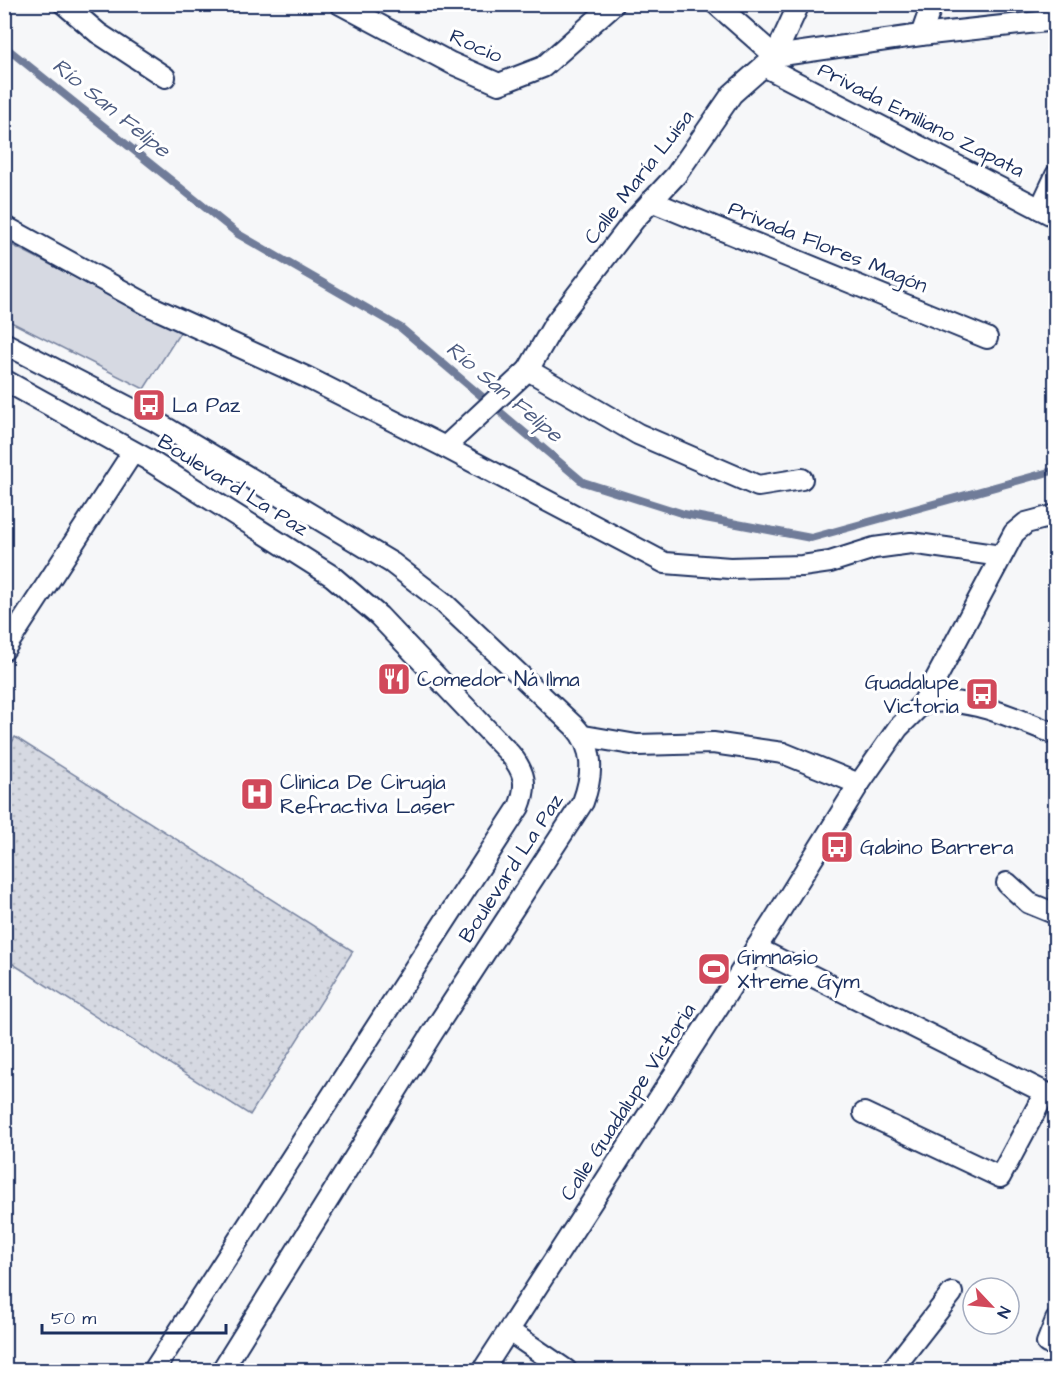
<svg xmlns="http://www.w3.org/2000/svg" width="1060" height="1375" font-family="'Architects Daughter',sans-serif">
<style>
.green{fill:#d6d9e2;stroke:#7884a0;stroke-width:1.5}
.park{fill:url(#park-dots);stroke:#7884a0;stroke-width:1.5}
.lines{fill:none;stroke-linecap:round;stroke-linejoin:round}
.stream{stroke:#707c99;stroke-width:8}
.minor-casing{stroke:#1b2f5e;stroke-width:24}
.minor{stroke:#fff;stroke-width:20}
.labels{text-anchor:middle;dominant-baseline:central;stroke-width:6;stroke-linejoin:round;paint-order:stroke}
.street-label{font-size:21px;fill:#1b2f5e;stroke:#fff}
.poi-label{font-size:21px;fill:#1b2f5e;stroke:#fff;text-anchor:start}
.water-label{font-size:22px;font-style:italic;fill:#4d5c81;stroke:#fff}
</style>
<defs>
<pattern id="park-dots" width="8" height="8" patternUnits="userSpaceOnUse" patternTransform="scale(1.5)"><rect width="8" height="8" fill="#d6d9e2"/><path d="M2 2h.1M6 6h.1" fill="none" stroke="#b7bbc4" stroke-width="1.8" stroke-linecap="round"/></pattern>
</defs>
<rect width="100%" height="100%" fill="#f6f7f9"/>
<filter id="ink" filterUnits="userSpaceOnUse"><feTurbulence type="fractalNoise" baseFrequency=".0167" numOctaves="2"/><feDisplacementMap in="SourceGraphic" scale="12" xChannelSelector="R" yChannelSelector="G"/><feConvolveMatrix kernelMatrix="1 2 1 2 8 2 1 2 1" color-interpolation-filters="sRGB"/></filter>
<g filter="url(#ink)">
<!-- green -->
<path class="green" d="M4 241 181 331 144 389 5 319Z"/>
<!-- park -->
<path class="park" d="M15 737 353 951 250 1115 5 959V754Z"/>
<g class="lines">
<!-- stream -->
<path class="stream" d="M4 46 238 234 401 328 583 482 684 514 811 538 1056 470"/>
<defs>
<g id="minor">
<path d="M64 4 98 33 165 77"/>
<path d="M340 4 451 63 499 84 543 67 614 4"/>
<path d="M716 4 775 56 921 35 1056 20"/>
<path d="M921 35 932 4"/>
<path d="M764 66 1056 217"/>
<path d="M651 201 987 338"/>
<path d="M1040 209 1056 175"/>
<path d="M4 226 152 307 306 377 445 447 665 563 730 568 802 566 830 562 874 548 911 543 1001 556"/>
<path d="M4 343 153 420 392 563 444 603 574 726C595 748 593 775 583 802L433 1032 222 1370"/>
<path d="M528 370 638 434 758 486 802 479"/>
<path d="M4 380 147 459 332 576 379 616 510 754C525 772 528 785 519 807L154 1370"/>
<path d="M445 447 528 370 555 323 635 219 676 175 732 94 775 56 799 4"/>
<path d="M4 650 133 452"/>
<path d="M923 703C970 695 1012 718 1056 734"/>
<path d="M584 736 637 745 713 743 783 753 859 784"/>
<path d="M1007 883 1029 903 1056 914"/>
<path d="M756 948 1056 1098"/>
<path d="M864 1113 1000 1177 1045 1093"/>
<path d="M509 1331 566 1370"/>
<path d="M1047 1343 1056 1320"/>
<path d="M483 1370 773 922 859 784 898 728 923 703 1014 533 1026 523 1056 515"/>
<path d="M892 1370 952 1293"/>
</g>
</defs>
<!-- minor casing -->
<use href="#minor" class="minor-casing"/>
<!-- minor -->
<use href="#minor" class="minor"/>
</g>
</g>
<!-- icons -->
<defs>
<symbol id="bus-square" viewBox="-11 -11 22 22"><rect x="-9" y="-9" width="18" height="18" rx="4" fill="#d1495b" stroke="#fff"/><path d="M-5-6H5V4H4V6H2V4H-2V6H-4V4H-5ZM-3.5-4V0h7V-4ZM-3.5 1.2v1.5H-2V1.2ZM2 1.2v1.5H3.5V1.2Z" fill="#fff"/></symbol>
<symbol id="restaurant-square" viewBox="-11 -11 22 22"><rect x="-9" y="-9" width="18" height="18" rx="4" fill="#d1495b" stroke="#fff"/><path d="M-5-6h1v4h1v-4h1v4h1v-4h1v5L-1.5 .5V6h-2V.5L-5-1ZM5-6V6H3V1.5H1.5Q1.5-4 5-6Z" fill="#fff"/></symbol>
<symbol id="hospital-square" viewBox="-11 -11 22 22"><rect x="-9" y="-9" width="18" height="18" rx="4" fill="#d1495b" stroke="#fff"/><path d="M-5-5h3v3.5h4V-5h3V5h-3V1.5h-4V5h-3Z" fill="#fff"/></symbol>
<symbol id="stadium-square" viewBox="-11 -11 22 22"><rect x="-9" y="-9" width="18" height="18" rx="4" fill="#d1495b" stroke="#fff"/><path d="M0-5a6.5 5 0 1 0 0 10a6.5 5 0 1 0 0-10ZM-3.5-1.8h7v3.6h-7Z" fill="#fff"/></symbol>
</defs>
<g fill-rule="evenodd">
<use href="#bus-square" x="130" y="386" width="38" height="38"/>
<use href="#restaurant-square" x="375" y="660" width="38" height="38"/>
<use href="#bus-square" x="963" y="675" width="38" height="38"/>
<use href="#hospital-square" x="238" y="775" width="38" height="38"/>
<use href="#bus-square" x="818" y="828" width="38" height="38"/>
<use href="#stadium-square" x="695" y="950" width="38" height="38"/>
</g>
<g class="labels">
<!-- street labels -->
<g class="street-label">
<text transform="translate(476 46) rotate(24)">Rocio</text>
<text transform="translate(921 120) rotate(27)">Privada Emiliano Zapata</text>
<text transform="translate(639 177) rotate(-52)">Calle María Luisa</text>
<text transform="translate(828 247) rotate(22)">Privada Flores Magón</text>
<text transform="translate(233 485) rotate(32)">Boulevard La Paz</text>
<text transform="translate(511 868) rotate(-57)">Boulevard La Paz</text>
<text transform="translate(628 1102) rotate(-57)">Calle Guadalupe Victoria</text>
</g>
<!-- poi labels -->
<g class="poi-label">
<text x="172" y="405">La Paz</text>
<text x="417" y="679">Comedor Ná Ilma</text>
<text x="959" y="682" text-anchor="end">Guadalupe<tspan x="959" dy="24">Victoria</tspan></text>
<text x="280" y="782">Clinica De Cirugia<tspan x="280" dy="24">Refractiva Laser</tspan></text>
<text x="860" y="847">Gabino Barrera</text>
<text x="737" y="957">Gimnasio<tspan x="737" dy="24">Xtreme Gym</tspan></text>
</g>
<!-- water labels -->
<g class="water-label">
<text transform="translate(111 108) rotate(39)">Río San Felipe</text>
<text transform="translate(504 392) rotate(40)">Río San Felipe</text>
</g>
</g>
<!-- margin -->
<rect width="1060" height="1375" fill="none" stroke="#fff" stroke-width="24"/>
<rect x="12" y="12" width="1036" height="1351" fill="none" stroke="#1b2f5e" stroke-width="2" filter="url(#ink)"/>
<!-- north arrow -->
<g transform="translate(991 1306) rotate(116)"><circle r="28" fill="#ffffff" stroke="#a4acbf" stroke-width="1.5"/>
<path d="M0-4.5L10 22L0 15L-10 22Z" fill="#d1495b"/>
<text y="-9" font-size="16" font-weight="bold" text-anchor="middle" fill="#1b2f5e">N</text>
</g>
<!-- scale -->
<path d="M42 1324v9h184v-9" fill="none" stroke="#1b2f5e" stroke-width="3"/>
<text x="51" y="1324" font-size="18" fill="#1b2f5e" stroke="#ffffff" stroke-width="4.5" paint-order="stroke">50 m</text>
</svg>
